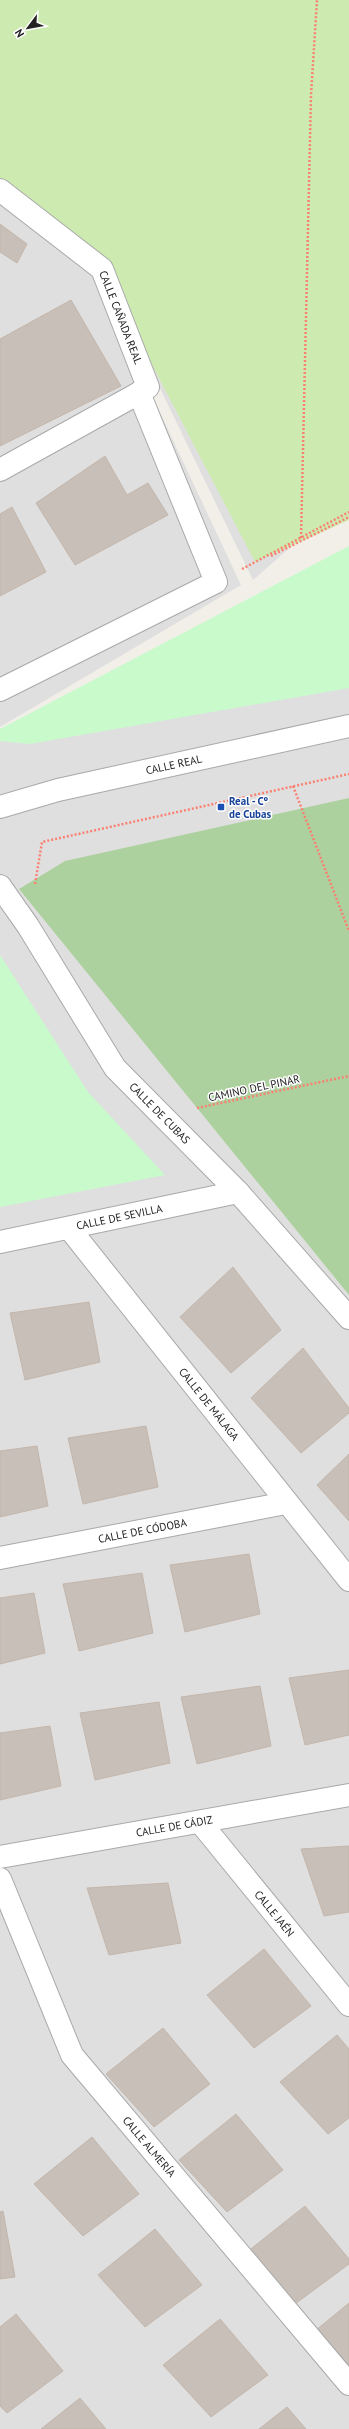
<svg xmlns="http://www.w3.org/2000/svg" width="349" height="2429" font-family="'PT Sans',sans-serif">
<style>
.residential{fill:#e0dfdf}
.grass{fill:#cdebb0}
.forest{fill:#add19e}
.park{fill:#c8facc}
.building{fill:#c7bfb8;stroke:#c4b6ab}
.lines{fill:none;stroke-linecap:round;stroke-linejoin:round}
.minor-casing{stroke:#a9a9a9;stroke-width:24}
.path{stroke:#fa8072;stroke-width:2.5;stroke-dasharray:2 2;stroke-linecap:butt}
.minor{stroke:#fff;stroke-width:22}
.transit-dot{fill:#1a4fb4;stroke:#fff;stroke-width:1.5}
.labels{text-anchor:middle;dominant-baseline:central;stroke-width:3;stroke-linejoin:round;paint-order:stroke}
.street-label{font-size:11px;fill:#222;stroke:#fff}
.transit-label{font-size:11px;font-weight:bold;fill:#164399;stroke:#fff;text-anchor:start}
</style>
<rect width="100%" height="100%" fill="#f2efe9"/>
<!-- residential -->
<g class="residential">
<path d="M0 0H349L301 538 253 580 105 275 148 387 241 585 0 727Z"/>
<path d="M349 673V2429H0V735Z"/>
</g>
<!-- grass -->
<path class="grass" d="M0 0H349V520L255 562 102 269 0 182Z"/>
<!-- forest -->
<path class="forest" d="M349 798V1295L19 889 65 861Z"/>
<!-- park -->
<g class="park">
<path d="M349 546V688L30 744 0 741V729Z"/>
<path d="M0 955 88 1092 165 1175 0 1207Z"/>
</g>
<!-- building -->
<g class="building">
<path d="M0 224 27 244 17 263 0 252Z"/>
<path d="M71 300 121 386 0 446V339Z"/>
<path d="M105 456 127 495 148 483 168 515 75 565 36 503Z"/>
<path d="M12 507 46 572 0 596V514Z"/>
<path d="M233 1267 281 1330 231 1373 180 1317Z"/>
<path d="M89 1302 100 1362 25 1380 10 1313Z"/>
<path d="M303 1348 349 1408V1413L301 1453 251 1398Z"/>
<path d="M146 1426 158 1487 83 1504 68 1438Z"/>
<path d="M37 1446 48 1506 0 1517V1451Z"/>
<path d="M349 1454V1521L317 1485Z"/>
<path d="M249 1554 260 1614 185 1632 170 1565Z"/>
<path d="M142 1573 153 1633 79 1651 63 1584Z"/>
<path d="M34 1593 45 1653 0 1664V1598Z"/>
<path d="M349 1670V1735L305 1745 289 1678Z"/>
<path d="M260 1686 271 1746 197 1764 181 1697Z"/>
<path d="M159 1702 170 1763 95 1780 80 1713Z"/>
<path d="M50 1726 61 1786 0 1800V1733Z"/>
<path d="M349 1846V1912L324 1916 301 1849Z"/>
<path d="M168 1883 181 1943 109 1955 87 1888Z"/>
<path d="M264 1949 311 2006 254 2048 207 1995Z"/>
<path d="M163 2028 210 2084 154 2127 106 2074Z"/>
<path d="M337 2035 349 2049V2118L328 2134 280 2082Z"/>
<path d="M236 2114 283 2170 227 2212 179 2160Z"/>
<path d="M92 2137 139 2194 83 2236 34 2184Z"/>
<path d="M305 2206 349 2259V2264L295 2304 247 2252Z"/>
<path d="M3 2211 15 2277 0 2279V2212Z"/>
<path d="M155 2229 202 2285 145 2327 98 2275Z"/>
<path d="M349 2303V2368L315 2331Z"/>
<path d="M16 2314 63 2371 7 2413 0 2406V2327Z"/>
<path d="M220 2319 268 2375 211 2417 163 2365Z"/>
<path d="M80 2398 106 2429H41Z"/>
<path d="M287 2407 306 2429H259Z"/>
</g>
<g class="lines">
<defs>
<g id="minor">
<path id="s1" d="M0 190 102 269 148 387 139 393"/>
<path d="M0 470 139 393 216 582 0 690"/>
<path id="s2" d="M0 807 58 790 349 726"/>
<path id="s3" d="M0 886 28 926 115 1068 238 1192 349 1318"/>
<path id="s4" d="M69 1228 349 1580"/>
<path id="s5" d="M0 1242 238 1192"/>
<path id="s6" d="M0 1558 286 1503"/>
<path id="s7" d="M200 1822 349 2005"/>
<path id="s8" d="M0 1857 349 1795"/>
<path id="s9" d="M0 1879 72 2055 349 2384"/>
</g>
</defs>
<!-- minor casing -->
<use href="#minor" class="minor-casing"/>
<!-- path -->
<g class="path">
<path d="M301 538 311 95 317 0"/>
<path d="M271 556 349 517"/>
<path d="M242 569 349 512"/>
<path d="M293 786 349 931"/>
<path d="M35 884 42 842 349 774"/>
<path d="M197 1108 349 1076"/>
</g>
<!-- minor -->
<use href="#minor" class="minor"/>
</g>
<!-- markers -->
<rect class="transit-dot" x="217" y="803" width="8" height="8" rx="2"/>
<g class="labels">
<!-- street labels -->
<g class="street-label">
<text stroke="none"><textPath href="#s1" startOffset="181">CALLE CAÑADA REAL</textPath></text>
<text stroke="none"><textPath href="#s2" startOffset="179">CALLE REAL</textPath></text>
<text transform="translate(254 1088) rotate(-12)">CAMINO DEL PINAR</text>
<text stroke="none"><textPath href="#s3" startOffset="279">CALLE DE CUBAS</textPath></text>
<text stroke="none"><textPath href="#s5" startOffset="122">CALLE DE SEVILLA</textPath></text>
<text stroke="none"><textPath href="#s4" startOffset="225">CALLE DE MÁLAGA</textPath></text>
<text stroke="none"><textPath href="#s6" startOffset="145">CALLE DE CÓDOBA</textPath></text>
<text stroke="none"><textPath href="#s8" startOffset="177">CALLE DE CÁDIZ</textPath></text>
<text stroke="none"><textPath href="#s7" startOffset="118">CALLE JAÉN</textPath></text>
<text stroke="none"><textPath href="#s9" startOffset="310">CALLE ALMERÍA</textPath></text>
</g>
<!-- transit labels -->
<g class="transit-label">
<text x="229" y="801">Real - Cº<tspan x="229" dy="13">de Cubas</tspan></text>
</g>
</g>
<!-- north arrow -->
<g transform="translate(28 28) rotate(238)" stroke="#ffffff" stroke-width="3" paint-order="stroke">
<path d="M0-3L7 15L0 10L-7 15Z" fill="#222222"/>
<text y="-6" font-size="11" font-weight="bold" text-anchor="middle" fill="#222222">N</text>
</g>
</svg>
